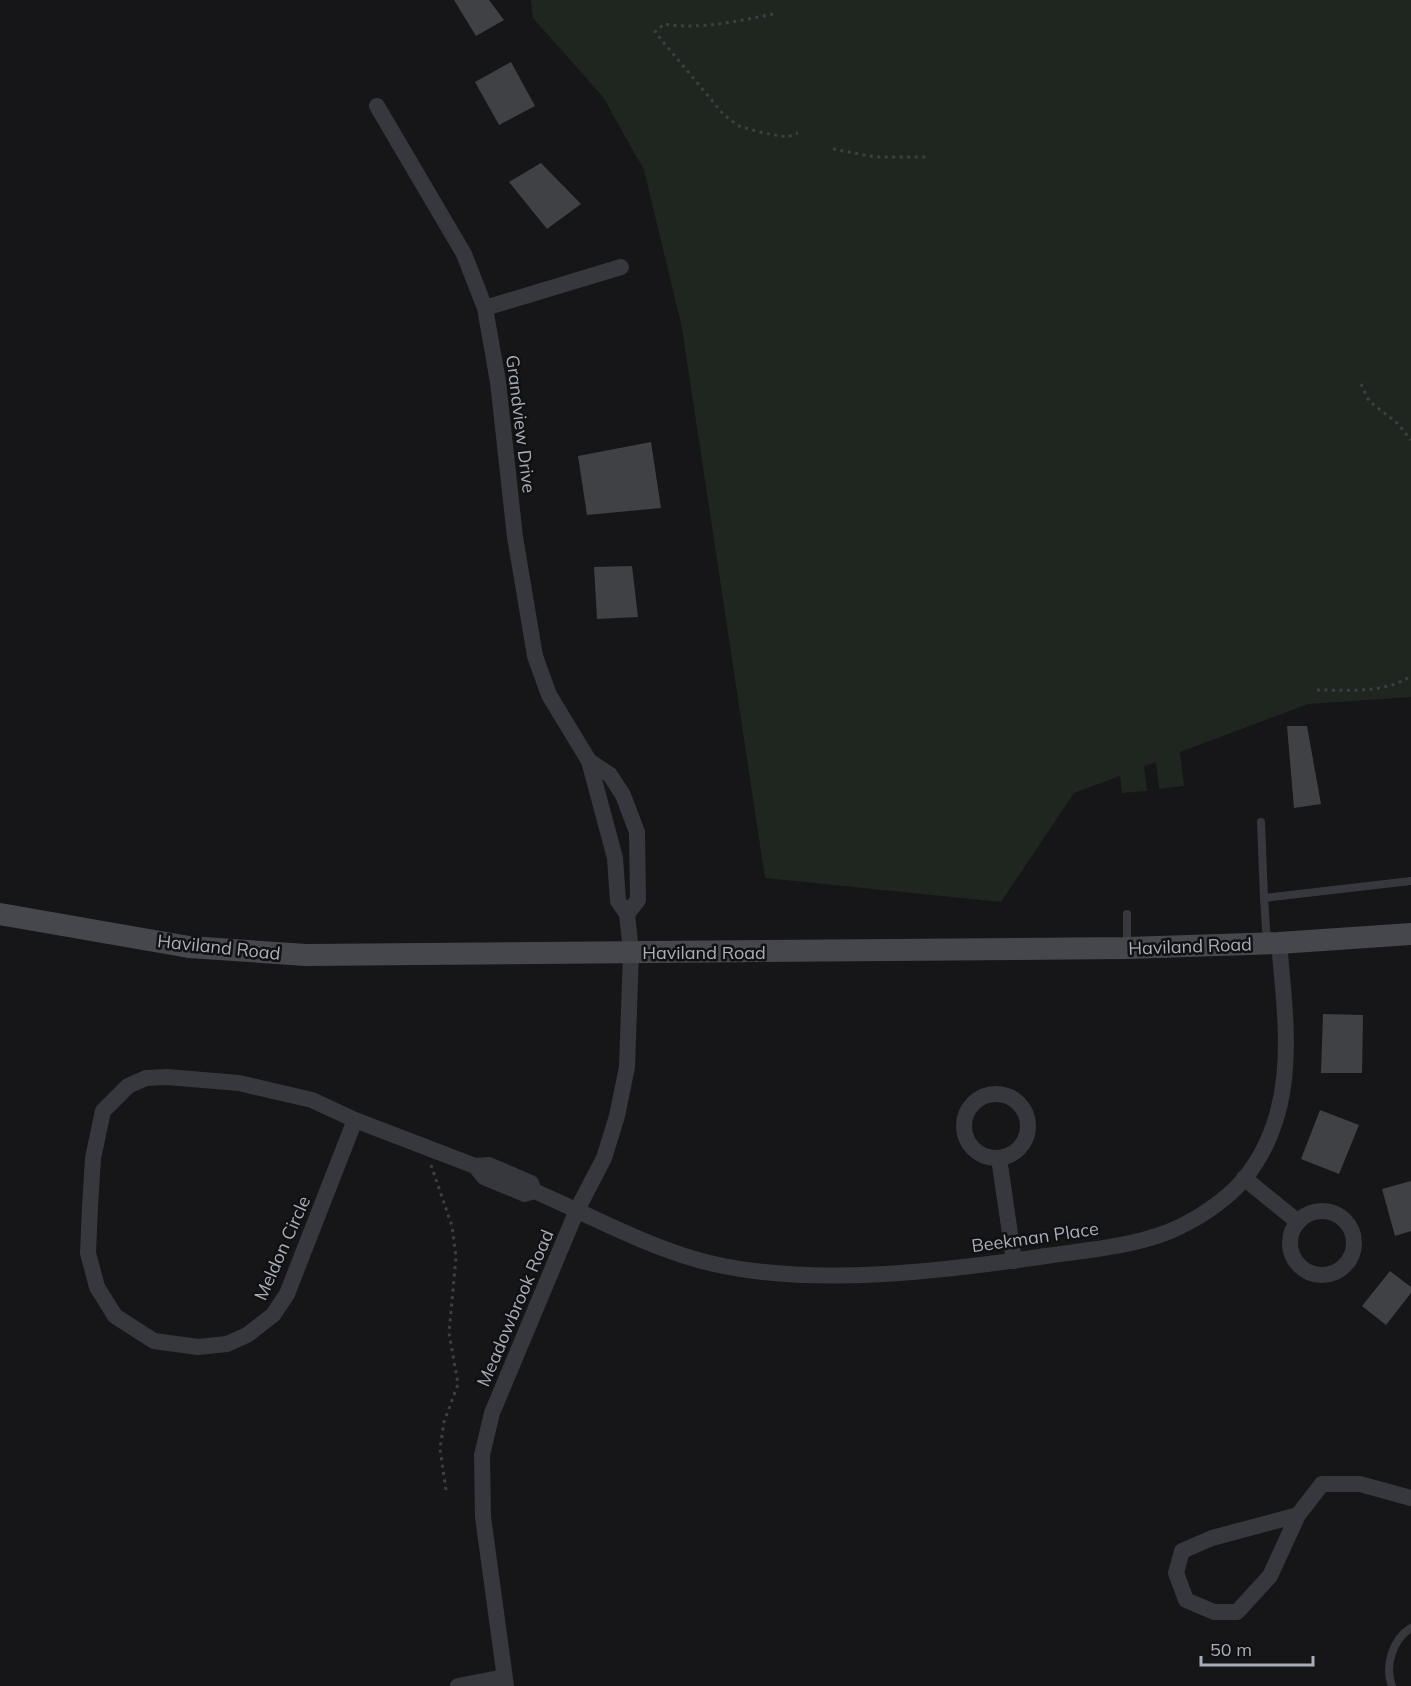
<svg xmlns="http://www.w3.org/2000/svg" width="1411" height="1686" font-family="Mulish,sans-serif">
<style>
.green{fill:#1e261f}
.building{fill:#404145}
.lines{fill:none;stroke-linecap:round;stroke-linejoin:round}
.path{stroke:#3d3f44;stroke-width:3;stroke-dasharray:3 4.5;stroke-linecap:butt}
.lane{stroke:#37383d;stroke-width:8}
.street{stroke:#37383d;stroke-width:16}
.secondary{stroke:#45474d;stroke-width:22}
.labels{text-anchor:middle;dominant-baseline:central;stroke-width:5;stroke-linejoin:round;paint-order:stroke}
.street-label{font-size:18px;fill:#a8adb8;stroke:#111113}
</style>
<rect width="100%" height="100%" fill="#161618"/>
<!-- green -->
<path class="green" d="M531 0H1411V697L1308 704 1180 752 1184 786 1159 789 1156 762 1144 766 1147 791 1122 793 1120 776 1074 793 1001 902 765 878 682 328 644 170 603 97 533 18Z"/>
<!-- building -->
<g class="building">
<path d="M454 0H489L504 20 476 36Z"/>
<path d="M511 62 535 106 499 125 475 82Z"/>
<path d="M541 163 581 204 547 229 509 182Z"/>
<path d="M651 442 661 508 587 515 578 456Z"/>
<path d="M632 566 638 617 597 619 594 567Z"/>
<path d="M1287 726H1307L1321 804 1294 808Z"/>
<path d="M1323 1014 1363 1015 1362 1073H1321Z"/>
<path d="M1320 1110 1359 1125 1339 1174 1301 1159Z"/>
<path d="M1411 1181V1231L1395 1236 1382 1189Z"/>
<path d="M1390 1271 1411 1287V1293L1386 1325 1362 1306Z"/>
</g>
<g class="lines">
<!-- path -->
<g class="path">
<path d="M773 14C738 21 700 30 664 24L655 32 724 115 739 126 763 133 787 137 798 133"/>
<path d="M833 149 875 157H930"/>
<path d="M1361 384 1369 401 1397 423 1411 440"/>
<path d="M1317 690C1348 690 1383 694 1411 676"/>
<path d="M431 1165 452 1226 456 1257 449 1333 458 1384 444 1422 440 1449 446 1490"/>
</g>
<!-- lane -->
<g class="lane">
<path d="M1261 822 1264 898"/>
<path d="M1127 914V948"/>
<path d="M1267 943 1264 898 1411 881"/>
<path d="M1392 1686C1384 1666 1393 1639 1411 1628"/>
</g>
<!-- street -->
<g class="street">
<path d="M377 106 464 254 485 308 498 382 515 537 535 656 549 695 589 761 615 858 618 901 627 914"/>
<path d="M485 308 621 267"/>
<path d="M589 761 610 775 623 795 637 832 638 900 627 914"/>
<circle cx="996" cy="1126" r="32"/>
<path d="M355 1120 287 1294 273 1315 247 1335 227 1344 198 1347 154 1341 115 1316 97 1287 88 1253 90 1207 93 1158 103 1111 128 1086 146 1078 167 1077 239 1083 312 1100 355 1120 475 1166 489 1165 531 1183 534 1191"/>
<path d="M999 1158 1014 1261"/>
<path d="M475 1166 484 1177 525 1194 534 1191C590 1215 654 1251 714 1264 815 1287 944 1271 1046 1256 1087 1250 1129 1247 1168 1232 1195 1221 1226 1201 1245 1178 1300 1109 1286 1024 1279 943"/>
<path d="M1244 1178 1298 1222"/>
<circle cx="1322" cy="1243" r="32"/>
<path d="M1298 1515 1212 1538 1182 1551 1176 1573 1186 1600 1214 1612H1237L1270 1576 1298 1515 1322 1484H1360L1411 1498"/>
<path d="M458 1686 504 1677"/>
<path d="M506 1686 483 1517 482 1455 492 1413 577 1210 604 1158 617 1116 627 1067 631 952 627 914"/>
</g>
<!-- secondary -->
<path class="secondary" d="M0 914 189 947 306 955 1127 948 1279 943 1411 934"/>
</g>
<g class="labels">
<!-- street labels -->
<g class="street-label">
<text transform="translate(521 424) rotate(83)">Grandview Drive</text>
<text transform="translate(1190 946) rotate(-2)">Haviland Road</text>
<text transform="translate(219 947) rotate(6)">Haviland Road</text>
<text x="704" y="952">Haviland Road</text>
<text transform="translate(1035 1237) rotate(-8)">Beekman Place</text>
<text transform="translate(282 1248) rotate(-66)">Meldon Circle</text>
<text transform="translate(515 1308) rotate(-67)">Meadowbrook Road</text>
</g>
</g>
<!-- scale -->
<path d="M1201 1656v9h112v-9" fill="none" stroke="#a8adb8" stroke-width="3"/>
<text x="1210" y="1656" font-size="18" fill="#a8adb8" stroke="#111113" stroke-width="4.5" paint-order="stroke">50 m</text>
</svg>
